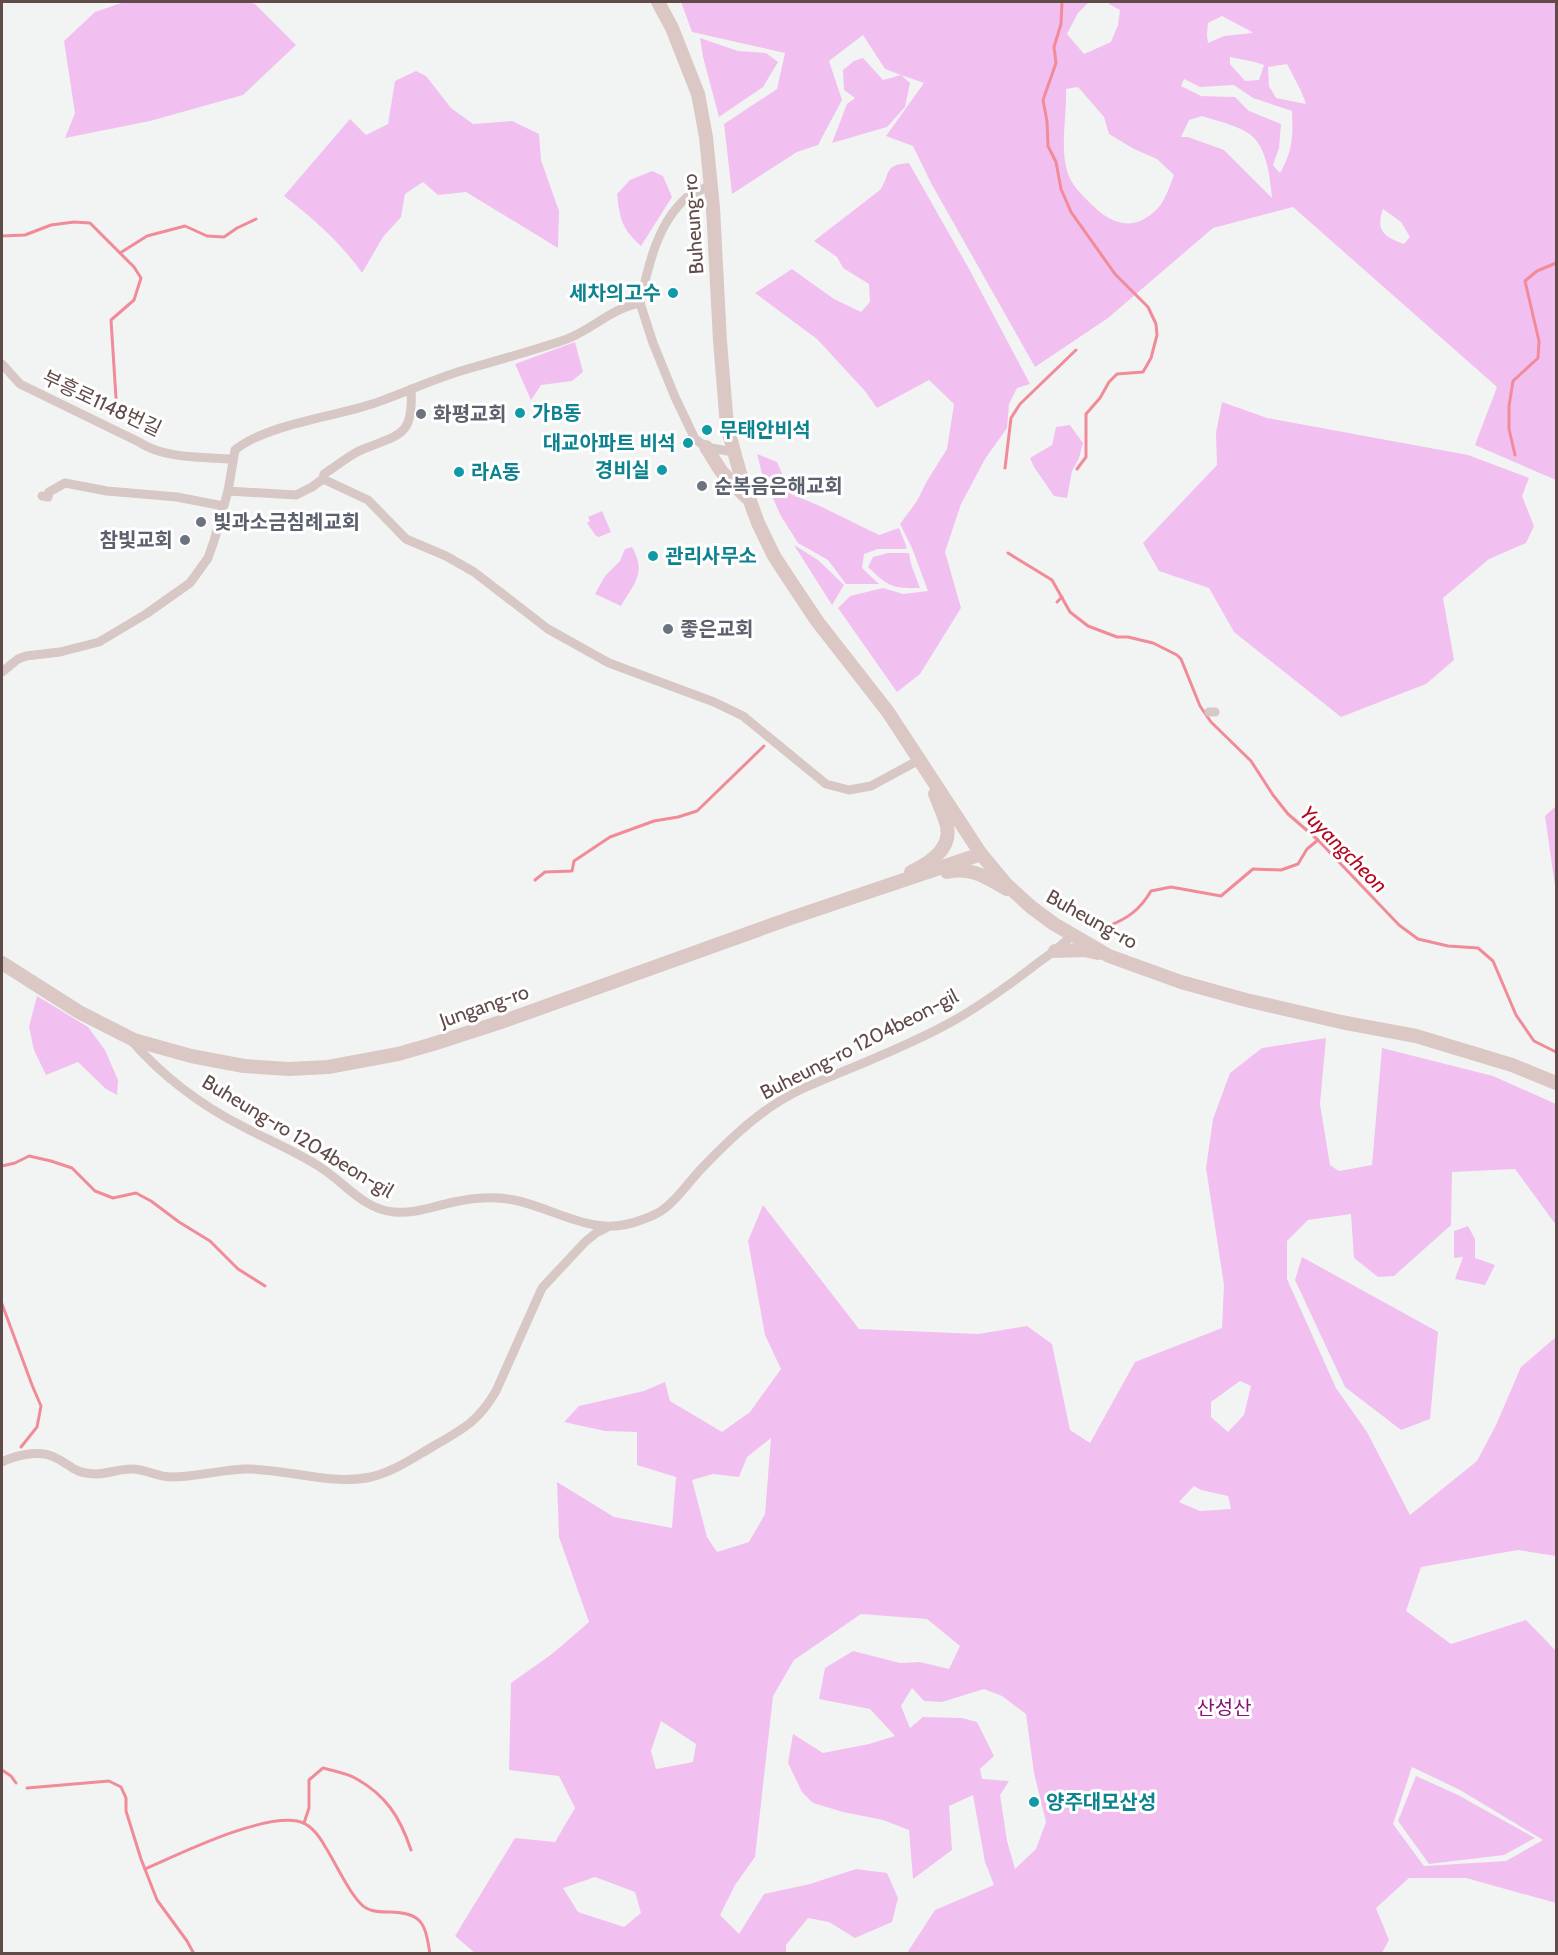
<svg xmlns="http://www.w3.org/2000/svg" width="1558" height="1955" font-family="Cabin,'Noto Sans KR',sans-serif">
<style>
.green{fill:#f2c0f0;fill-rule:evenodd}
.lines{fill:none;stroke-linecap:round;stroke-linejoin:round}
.stream{stroke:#f18b99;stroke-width:3}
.minor{stroke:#d7c7c5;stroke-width:9}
.secondary{stroke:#dbc8c4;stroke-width:14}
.culture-dot{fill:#0f9aa8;stroke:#fff;stroke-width:2}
.worship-dot{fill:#6b7280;stroke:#fff;stroke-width:2}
.labels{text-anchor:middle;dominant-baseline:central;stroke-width:6;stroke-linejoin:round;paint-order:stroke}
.street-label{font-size:20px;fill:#604b48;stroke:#fff}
.culture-label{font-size:20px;font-weight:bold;fill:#0d838f;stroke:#fff;text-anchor:start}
.worship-label{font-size:20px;font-weight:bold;fill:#5b616d;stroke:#fff;text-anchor:start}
.park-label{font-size:20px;fill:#871375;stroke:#fff}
.water-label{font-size:21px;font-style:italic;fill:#b6061e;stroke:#fff}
</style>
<rect width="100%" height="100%" fill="#f2f4f3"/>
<!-- green -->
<g class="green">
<path d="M124 2H247L255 4 296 45 243 95 150 121 65 138 75 113 64 41 95 12Z"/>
<path d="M681 2H1089L1078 13 1067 34 1084 54 1111 42 1118 25 1120 10 1109 4 1110 2H1556V480L1475 445 1497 387 1293 207 1213 228 1108 318 1035 367 931 183 913 146 886 136 924 83 901 75 910 83 905 107 887 127 832 143 847 104 855 98 844 90 843 70 854 61 863 58 883 80 901 75 885 69 863 35 829 61 842 100 818 145 797 152 732 194 724 124 777 89 785 53 692 32ZM1222 16 1252 32V33L1224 36 1208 43 1207 35 1208 23ZM1230 57 1255 62 1264 65 1259 80 1245 81 1230 64ZM1287 64 1301 91 1306 104 1276 98 1269 86 1268 67ZM1184 79 1200 87 1234 85 1253 98 1292 111C1293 137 1293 150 1280 173L1273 165 1279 148 1281 124 1249 111 1235 97 1201 96 1181 86ZM1078 87 1104 117 1109 134 1134 149 1157 159 1174 175C1170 185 1165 201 1158 208 1135 232 1113 226 1091 204 1081 194 1072 186 1067 171 1060 145 1067 116 1066 89ZM1202 116C1217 121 1245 127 1255 139 1268 154 1270 179 1272 198L1224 150 1188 137H1181L1189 120ZM1383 209 1401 222 1410 237 1404 244C1385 237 1375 231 1383 209Z"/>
<path d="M700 38 738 51 766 53 778 62 763 87 719 117 703 57Z"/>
<path d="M416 71 426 76 451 108 473 124 512 121 539 134 541 160 559 211 558 248 466 192 438 195 423 182 405 194 401 217 383 237 362 273C341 243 313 218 284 196L350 119 366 135 388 124 395 81Z"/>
<path d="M909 163 968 267 1030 384 1017 388 1009 404 1007 428 985 459 961 504 945 552 961 608 920 674 897 692 838 608 850 596 883 588 903 594 928 591 912 548 900 524 917 501 927 481 947 449 954 404 929 380 877 408 865 391 817 339 755 293 792 269 834 299 861 312 870 302 869 284 843 268 837 257 814 241 880 190C892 173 882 165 909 163Z"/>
<path d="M652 171 663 176 672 197 641 246C622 229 620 220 617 194L630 180Z"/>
<path d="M575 342 583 372 572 381 541 385 531 400 515 364Z"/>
<path d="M1222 402 1267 418 1468 455 1529 478 1522 496 1534 526 1526 543 1489 559 1443 598 1454 660 1426 684 1341 717 1234 632 1209 588 1159 571 1143 543 1217 465 1216 433Z"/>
<path d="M1070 425 1083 443 1079 458 1072 471 1067 498 1054 496 1034 467 1030 458 1052 445 1056 427Z"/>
<path d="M757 454 777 462 791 494 820 506 879 535 899 528 907 548 904 549H878L864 554 862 568 879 584H846L828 560 798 543 781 516 763 477Z"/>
<path d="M602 511 611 532 599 537 596 536 587 523 590 521 588 517Z"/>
<path d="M794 545 818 560 844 585 832 605Z"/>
<path d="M632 547C647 574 634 583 621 606L595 594 605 576 620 561 625 549Z"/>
<path d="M888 553H909L911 564 920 588C892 589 888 586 868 567L873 557Z"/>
<path d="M1556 806V893L1545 816Z"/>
<path d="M37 996 88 1027 105 1050 118 1080 117 1095 106 1089 78 1062 46 1075 34 1050 29 1027Z"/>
<path d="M1326 1038 1320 1104 1330 1165 1339 1171 1372 1165 1382 1048 1493 1076 1556 1104V1225L1515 1169 1452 1172 1451 1225 1394 1276 1378 1277 1354 1258 1351 1214 1308 1220 1287 1241V1279L1336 1388 1367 1432 1410 1515 1477 1461 1496 1425 1521 1367 1556 1337V1556L1518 1550 1421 1567 1406 1611 1451 1644 1526 1620 1556 1651V1903L1466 1878H1409L1376 1908 1389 1940 1382 1953H907L935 1910 994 1885 985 1862 973 1795 949 1806 952 1850 913 1879 909 1830 883 1820 843 1812 813 1803 802 1792 788 1763 793 1734 823 1753 869 1744 895 1736 870 1709 819 1699 825 1668 853 1651 900 1663 920 1662 949 1669 960 1646 927 1619 861 1614 794 1660 773 1696 755 1857 735 1885 720 1915 739 1934 764 1894 810 1884 856 1869 887 1873 898 1898 892 1922 855 1938 829 1922 808 1918 786 1945V1954L475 1953 455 1936 515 1838 555 1842 575 1808 559 1776 509 1770 511 1683 552 1654 589 1622 559 1537 557 1482 614 1517 672 1528 676 1477 637 1465V1432L605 1431 564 1422 579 1406 644 1391 665 1382 670 1401 722 1432 750 1412 781 1369 765 1335 748 1241 763 1205 859 1329 978 1334 1027 1326 1052 1344 1070 1430 1090 1443 1135 1362 1222 1328 1224 1285 1206 1168 1213 1119 1230 1073 1262 1048ZM1240 1381 1251 1386 1244 1415 1228 1432 1211 1417V1402ZM771 1438 765 1514 749 1542 717 1552 707 1537 692 1480 713 1474 739 1477 747 1457ZM1194 1486 1201 1490 1228 1496 1231 1509 1200 1511 1179 1502ZM912 1688 924 1701 942 1702 984 1689 1002 1696 1026 1714 1034 1773 1046 1822 1036 1849 1015 1869 1007 1841 1000 1795 1009 1781 982 1779 980 1769 994 1756 977 1722 962 1718 923 1717 910 1728 901 1706ZM661 1721 696 1744 693 1762 656 1769 651 1751ZM1412 1767 1460 1790 1543 1840 1506 1861 1424 1866 1393 1824ZM595 1877 635 1892 641 1913 624 1927 578 1912 563 1888Z"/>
<path d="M1468 1226 1475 1239V1258L1495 1265 1485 1285 1455 1279 1463 1257 1454 1258V1231Z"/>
<path d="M1302 1257 1438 1332 1430 1419 1401 1430 1345 1387 1295 1280Z"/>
<path d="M1416 1776 1458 1795 1535 1838 1504 1855 1429 1864 1398 1821Z"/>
</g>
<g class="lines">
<!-- stream -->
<g class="stream">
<path d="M1062 2 1061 24 1054 47 1056 63 1043 100 1047 121 1048 146 1056 162 1061 189 1071 212 1115 274 1148 307 1156 324 1157 335 1151 358 1143 372 1117 374 1109 382 1100 398 1086 414V457L1077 469"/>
<path d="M2 236 25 235 51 225 74 222 90 223 134 267 141 278 134 300 111 320 116 398"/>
<path d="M120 253 147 236 185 226 207 236 224 237 237 228 256 219"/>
<path d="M1515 455 1509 429V406L1513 381 1538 358 1539 341 1525 281 1537 271 1556 263"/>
<path d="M1005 468 1011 418 1020 404 1076 350"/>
<path d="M1008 553 1052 580 1070 612 1088 626 1117 637H1128L1153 643 1177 655 1181 659 1200 706 1211 722 1251 761 1273 795 1288 814 1318 840 1399 925 1418 939 1448 946 1478 948 1493 961 1516 1015 1534 1041 1556 1052"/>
<path d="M1057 602 1062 597"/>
<path d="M535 880 545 872 572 871 574 861 610 837 654 821 678 817 697 811 764 746"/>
<path d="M1106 927C1127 919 1140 910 1151 891L1171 887 1221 896 1253 869 1281 870 1298 864 1307 849 1318 840"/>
<path d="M2 1166 15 1163 29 1156 51 1161 72 1168 95 1191 113 1198 136 1193 151 1201 179 1222 210 1241 238 1269 265 1286"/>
<path d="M2 1304 32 1385 41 1406 37 1427 21 1447"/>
<path d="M2 1770 11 1776 16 1783"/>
<path d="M27 1788 109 1781 121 1787 126 1798V1811L141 1859 157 1900 187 1941 194 1954"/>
<path d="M304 1823 309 1808V1780L323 1768C333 1771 346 1773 355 1778 386 1795 400 1817 411 1850"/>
<path d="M145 1869C182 1853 258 1815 297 1821 310 1823 320 1837 326 1848 335 1862 353 1901 366 1908 373 1912 381 1912 389 1912 422 1913 425 1922 430 1954"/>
</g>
<!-- minor -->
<g class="minor">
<path d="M640 303 653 343 675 397 695 439 706 447 733 452"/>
<path d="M640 303C648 267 657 224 686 198 693 193 703 189 711 185"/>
<path d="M2 364 20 384 139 442C164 459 203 457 232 459"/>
<path d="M323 479 368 500 406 539 446 556 474 572 548 629 609 663 714 702 743 716 826 784 849 790 871 786 919 760"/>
<path d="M228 491 296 495 312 487 323 479 324 474C335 467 347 457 359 451 398 434 414 439 411 389"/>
<path d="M42 496 48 497 49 492 65 483 107 491 177 497 223 506"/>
<path d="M2 672 18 659 26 656 60 652 99 642 146 614 190 583 208 558 214 541 228 491 235 450C265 425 333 417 372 404 405 393 437 377 471 368 503 359 535 350 567 339 593 329 612 308 640 303"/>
<path d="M1209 712H1215"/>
<path d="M130 1039C160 1074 200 1105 242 1126 268 1140 295 1151 320 1167 344 1182 364 1210 394 1212 415 1214 434 1206 454 1202 473 1198 494 1196 514 1200 558 1209 594 1239 641 1220 647 1218 655 1215 661 1211 676 1202 690 1180 703 1167 732 1137 763 1107 802 1089 847 1069 894 1052 938 1029 970 1013 1001 991 1030 969 1044 957 1061 949 1072 934"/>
<path d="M2 1462C16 1455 39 1450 54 1457 72 1465 72 1473 95 1474 107 1474 119 1469 131 1469 146 1469 158 1477 171 1477 196 1477 220 1470 244 1469 286 1468 330 1486 371 1477 393 1472 413 1458 432 1447 463 1429 478 1422 496 1391L542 1288 585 1242 596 1233 606 1228"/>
</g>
<!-- secondary -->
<g class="secondary">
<path d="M658 2 672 28 698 94 706 137 713 208 720 341 727 426 740 473 758 523 774 556 791 582 817 621 888 712 981 854 1006 884 1031 907 1054 924 1109 956 1181 982 1246 1000 1341 1022 1416 1036 1512 1065 1556 1083"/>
<path d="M706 447 721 471 746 497"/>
<path d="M911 872C928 864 952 849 947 826 944 815 939 804 935 794"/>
<path d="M947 872C971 866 987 878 1007 889"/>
<path d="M1055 951 1084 950 1098 953"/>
<path d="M2 963 79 1012 134 1040 191 1056 244 1066 289 1069 328 1067 398 1054 433 1044 507 1020 791 918 981 854"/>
</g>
</g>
<!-- markers -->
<g class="culture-dot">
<circle cx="673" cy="293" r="6"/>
<circle cx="520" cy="413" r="6"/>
<circle cx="707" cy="430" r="6"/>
<circle cx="688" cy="443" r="6"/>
<circle cx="662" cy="470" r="6"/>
<circle cx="459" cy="472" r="6"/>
<circle cx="653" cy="556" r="6"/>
<circle cx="1034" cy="1802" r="6"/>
</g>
<g class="worship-dot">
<circle cx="421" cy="414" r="6"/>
<circle cx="702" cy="486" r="6"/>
<circle cx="201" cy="522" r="6"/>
<circle cx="185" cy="540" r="6"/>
<circle cx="668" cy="629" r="6"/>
</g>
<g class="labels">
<!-- street labels -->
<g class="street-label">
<text transform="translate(693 224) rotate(-94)">Buheung-ro</text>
<text transform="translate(102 403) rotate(25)">부흥로1148번길</text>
<text transform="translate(1092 919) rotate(29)">Buheung-ro</text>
<text transform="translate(484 1006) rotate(-19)">Jungang-ro</text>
<text transform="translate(859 1044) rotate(-27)">Buheung-ro 1204beon-gil</text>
<text transform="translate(298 1136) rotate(31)">Buheung-ro 1204beon-gil</text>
</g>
<!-- culture labels -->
<g class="culture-label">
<text x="661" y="293" text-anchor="end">세차의고수</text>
<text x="532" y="413">가B동</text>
<text x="719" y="430">무태안비석</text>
<text x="676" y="443" text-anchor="end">대교아파트 비석</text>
<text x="650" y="470" text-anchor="end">경비실</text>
<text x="471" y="472">라A동</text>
<text x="665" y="556">관리사무소</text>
<text x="1046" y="1802">양주대모산성</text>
</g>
<!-- worship labels -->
<g class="worship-label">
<text x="433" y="414">화평교회</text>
<text x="714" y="486">순복음은해교회</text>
<text x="213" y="522">빛과소금침례교회</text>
<text x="173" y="540" text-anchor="end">참빛교회</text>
<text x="680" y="629">좋은교회</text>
</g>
<!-- park labels -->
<g class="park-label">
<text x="1224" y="1708">산성산</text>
</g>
<!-- water labels -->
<g class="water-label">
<text transform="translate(1344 849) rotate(45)">Yuyangcheon</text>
</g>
</g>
<!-- border -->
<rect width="1558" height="1955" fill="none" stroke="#604b48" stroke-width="6"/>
</svg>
